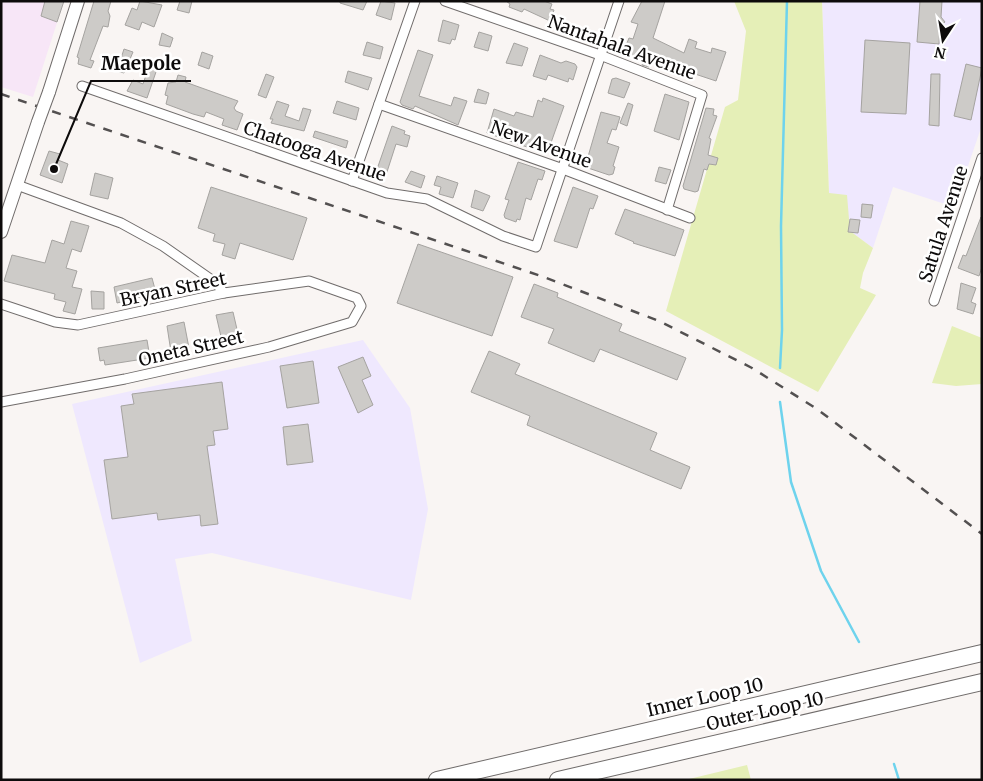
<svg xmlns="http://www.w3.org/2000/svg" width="983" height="781" font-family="Merriweather,serif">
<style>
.commercial{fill:#f7e6f7}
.industrial{fill:#efe8fe}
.green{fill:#e5efb7}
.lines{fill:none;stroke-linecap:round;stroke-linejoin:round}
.stream{stroke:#6ed3ed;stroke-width:2.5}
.building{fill:#cdcbc8;stroke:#a5a3a0}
.street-casing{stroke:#706c6b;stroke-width:11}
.secondary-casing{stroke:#706c6b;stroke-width:14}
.highway-casing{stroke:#706c6b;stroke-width:18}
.street{stroke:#fff;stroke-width:9}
.secondary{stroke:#fff;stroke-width:12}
.highway{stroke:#fff;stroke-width:16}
.rail{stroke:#535050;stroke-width:2.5;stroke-dasharray:9 9;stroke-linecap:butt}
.secondary-bridge-casing{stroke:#706c6b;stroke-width:14;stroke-linecap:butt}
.secondary-bridge{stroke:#fff;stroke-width:12}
.labels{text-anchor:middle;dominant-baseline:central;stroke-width:5;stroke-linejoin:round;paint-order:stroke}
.street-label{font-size:18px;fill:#0d0b0b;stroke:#fff}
.leader{fill:none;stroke:#0d0b0b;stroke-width:2}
.callout-dot{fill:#0d0b0b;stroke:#fff;stroke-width:2}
.callout-label{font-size:19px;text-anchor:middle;font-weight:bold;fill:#0d0b0b;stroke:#fff;stroke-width:5;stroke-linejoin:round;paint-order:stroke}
</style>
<rect width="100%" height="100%" fill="#f9f5f3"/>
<!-- commercial -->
<path class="commercial" d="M1 1H64L33 97 1 87Z"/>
<!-- industrial -->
<g class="industrial">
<path d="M822 1H982V125L954 207 893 187 873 248 850 231 829 193Z"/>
<path d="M363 340 410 408 428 509 411 600 212 553 175 559 192 641 140 663 72 404Z"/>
</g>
<!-- green -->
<g class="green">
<path d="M734 1H822L829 193 847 195 850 231 873 248 863 273 860 288 876 295 818 392 666 311 725 107 738 100 746 31Z"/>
<path d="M952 326 982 338V384L956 386 932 383Z"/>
<path d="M747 765 751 780H685Z"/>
</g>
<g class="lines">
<!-- stream -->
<g class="stream">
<path d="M780 368 782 330 781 226 787 1"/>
<path d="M780 402 791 482 821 571 859 642"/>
<path d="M894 764 899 780"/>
</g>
</g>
<!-- building -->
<g class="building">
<path d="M45 1H64L57 22 41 16Z"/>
<path d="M94 1H111L108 11 110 16 108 27 103 26 90 60 94 61 91 68 78 64 79 58 77 57Z"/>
<path d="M140 1 162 5 154 27 142 22 139 30 125 25 132 8 137 10Z"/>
<path d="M180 1H192L189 13 177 10Z"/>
<path d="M340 1H367L363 10 340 3Z"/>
<path d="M381 1 395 3 391 20 376 15Z"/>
<path d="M506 1H544L552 4 550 9 554 10 550 21 524 9 522 12 509 7 510 4Z"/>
<path d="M642 1H665L653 38 684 53 689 39 697 42 695 48 711 53 712 48 726 52 716 81 680 69 681 66 669 59 663 68 651 62 649 67 642 65 644 60 623 53 629 38 633 39 638 24 631 22Z"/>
<path d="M920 1H942L941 17 945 22 940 26 939 44 917 42Z"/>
<path d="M443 20 459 25 455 40 452 39 450 44 438 41Z"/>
<path d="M479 32 492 36 488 51 474 47Z"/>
<path d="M162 33 173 38 170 47 159 45Z"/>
<path d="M865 40 910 43 906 114 861 112Z"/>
<path d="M367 42 383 47 380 59 363 55Z"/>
<path d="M514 43 528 48 522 66 506 63Z"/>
<path d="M124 49 133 52 124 73 117 71Z"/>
<path d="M418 50 433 55 419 96 451 106 454 97 467 101 458 125 415 106 413 109 402 105 400 102Z"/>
<path d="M202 52 213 56 209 69 198 65Z"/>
<path d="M540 55 561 63 566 61 575 64 577 67 573 80 569 78 568 82 548 75 546 80 533 76Z"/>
<path d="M966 64 982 68 971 120 954 116Z"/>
<path d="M149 66 157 69 147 98 127 91 133 80 143 84Z"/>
<path d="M348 71 372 78 368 90 345 82Z"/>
<path d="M266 74 274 77 266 98 258 95Z"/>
<path d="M931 74H940L939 126 929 125Z"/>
<path d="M178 75 186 77 185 82 238 101 234 108 236 111 243 114 237 130 222 125 224 119 206 112 204 117 193 114 166 104 168 96 165 95 168 83 176 82Z"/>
<path d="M616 78 630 83 624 98 608 93 612 79Z"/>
<path d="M478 89 489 93 486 104 474 102Z"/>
<path d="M665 94 689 102 679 140 654 131Z"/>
<path d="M543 98 564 106 547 154 487 133 494 109 514 116 516 112 533 117 538 100 542 102Z"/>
<path d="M277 101 289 105 285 116 299 121 303 108 311 110 304 131 271 123 273 119H270Z"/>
<path d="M337 101 359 108 356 120 333 113Z"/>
<path d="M628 103 633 105 627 126 620 123Z"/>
<path d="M706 108 714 109 713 115 717 116 709 138 711 139 708 155 718 158 716 165 709 164 707 170 704 169 698 191 695 192 684 189 683 186Z"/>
<path d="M601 112 620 117 616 130 612 129 607 143 619 147 613 166 615 167 613 174 609 175 585 167Z"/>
<path d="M392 126 405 131 404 134 410 136 407 147 396 144 385 178 375 175Z"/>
<path d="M315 131 348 141 346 148 313 137Z"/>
<path d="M49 151 60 154 58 160 68 164 62 183 40 175Z"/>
<path d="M518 162 545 171 542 180 538 179 531 200 526 198 520 220 517 219 516 222 505 218 504 215 509 200 505 199Z"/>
<path d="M659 167 671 170 666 184 655 181Z"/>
<path d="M411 171 425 176 421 188 405 182Z"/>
<path d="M95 173 113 178 108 199 90 195Z"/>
<path d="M437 176 458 183 453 198 439 194 441 187 434 185Z"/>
<path d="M211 187 307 218 293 260 240 243 235 259 222 255 225 244 213 241 215 234 198 228Z"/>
<path d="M573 187 598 196 593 209 590 208 577 248 554 241Z"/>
<path d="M475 190 490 196 483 211 471 207Z"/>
<path d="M862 204 873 205 871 218 861 217Z"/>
<path d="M625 209 684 230 675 256 633 243 634 242 615 234Z"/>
<path d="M981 217 982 267 979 276 958 268 963 255 966 256Z"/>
<path d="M850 219 860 220 858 233 848 232Z"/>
<path d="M71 221 89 226 81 252 72 249 66 268 77 271 72 287 82 289 75 314 63 311 66 302 54 299 55 294 4 281 12 255 45 263 52 240 64 244Z"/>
<path d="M418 244 513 277 492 336 397 303Z"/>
<path d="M152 278 156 293 117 303 114 287Z"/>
<path d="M961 283 976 288 971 302 976 304 973 314 957 309Z"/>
<path d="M534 284 558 293 557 297 622 324 619 331 686 358 677 380 600 349 594 362 548 343 554 329 521 317Z"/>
<path d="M91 291 104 292V309H92Z"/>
<path d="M233 312 239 338 222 341 216 315Z"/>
<path d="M184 322 189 348 171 352 167 326Z"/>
<path d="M147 340 150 358 105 365 104 360 100 361 98 348Z"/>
<path d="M489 351 520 364 515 374 657 433 650 450 690 467 681 489 527 425 530 416 471 392Z"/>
<path d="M363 357 371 376 362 380 373 405 358 413 338 367Z"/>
<path d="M313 361 319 403 287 408 280 366Z"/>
<path d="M222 382 228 429 213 431 215 445 207 446 218 524 201 526 200 515 158 520 157 513 112 519 104 460 128 457 121 406 134 404 132 394Z"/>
<path d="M308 424 313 462 287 465 283 427Z"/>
</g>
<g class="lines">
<defs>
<g id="street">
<path d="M445 1 600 55 702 95 667 210"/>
<path d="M82 86 387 193 427 199 503 236 536 247 619 1"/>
<path d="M379 104 563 169 690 218"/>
<path d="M352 181 415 1"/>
<path d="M17 185 121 223 163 246 216 283 224 293"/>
<path d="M934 301 982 158"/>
<path d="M1 304 55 322 78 325 224 293 309 281 357 298 361 306 352 322 269 347 125 379 1 402"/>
</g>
<g id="secondary">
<path d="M49 92 78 1"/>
<path d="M1 232 38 122"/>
</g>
<g id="highway">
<path d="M437 780 982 653"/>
<path d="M558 780 982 682"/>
</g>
</defs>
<!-- street casing -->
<use href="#street" class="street-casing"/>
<!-- secondary casing -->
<use href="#secondary" class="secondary-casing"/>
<!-- highway casing -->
<use href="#highway" class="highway-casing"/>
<!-- street -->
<use href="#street" class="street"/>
<!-- secondary -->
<use href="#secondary" class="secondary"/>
<!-- highway -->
<use href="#highway" class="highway"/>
<!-- rail -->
<path class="rail" d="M1 94 541 276 659 321 752 368 817 409 982 534"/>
<defs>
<path id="secondary-bridge" d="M38 122 49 92"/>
</defs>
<!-- secondary-bridge casing -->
<use href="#secondary-bridge" class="secondary-bridge-casing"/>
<!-- secondary-bridge -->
<use href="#secondary-bridge" class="secondary-bridge"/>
</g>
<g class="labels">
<!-- street labels -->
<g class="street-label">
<text transform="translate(622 47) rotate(20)">Nantahala Avenue</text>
<text transform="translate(541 144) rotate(20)">New Avenue</text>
<text transform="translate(315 151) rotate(19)">Chatooga Avenue</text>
<text transform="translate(943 224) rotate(-72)">Satula Avenue</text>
<text transform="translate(173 289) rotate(-12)">Bryan Street</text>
<text transform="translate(191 348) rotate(-13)">Oneta Street</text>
<text transform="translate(705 697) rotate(-13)">Inner Loop 10</text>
<text transform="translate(765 711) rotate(-13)">Outer Loop 10</text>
</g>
</g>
<!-- callouts -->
<path class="leader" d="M54 169L91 81H191"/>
<circle class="callout-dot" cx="54" cy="169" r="5"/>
<g class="callout-label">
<text x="141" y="70">Maepole</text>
</g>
<!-- border -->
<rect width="983" height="781" fill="none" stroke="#0d0b0b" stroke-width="5"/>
<!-- north arrow -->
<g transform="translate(943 40) rotate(192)" stroke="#ffffff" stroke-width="4" paint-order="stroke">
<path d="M0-4L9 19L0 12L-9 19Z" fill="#0d0b0b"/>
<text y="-8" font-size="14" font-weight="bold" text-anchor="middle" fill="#0d0b0b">N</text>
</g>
</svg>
